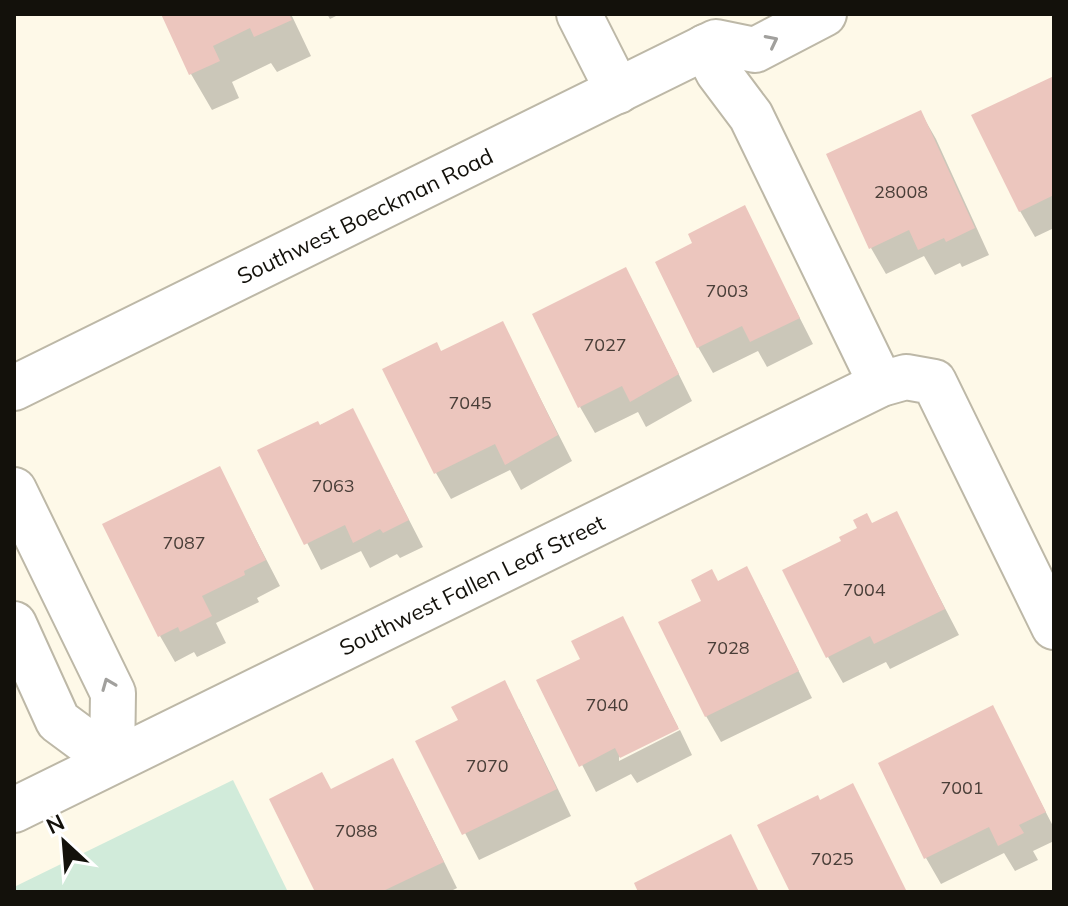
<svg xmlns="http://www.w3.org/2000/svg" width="1068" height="906" font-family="Mulish,sans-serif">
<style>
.green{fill:#d1ebda}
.shadow{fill:#0003}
.building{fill:#ecc6be}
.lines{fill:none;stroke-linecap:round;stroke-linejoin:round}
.minor-casing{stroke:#bdb8a7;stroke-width:48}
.major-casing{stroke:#bdb8a7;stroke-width:48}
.minor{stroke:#fff;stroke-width:44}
.major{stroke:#fff;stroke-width:44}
.oneway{stroke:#a1a09d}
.labels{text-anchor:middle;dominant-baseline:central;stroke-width:7;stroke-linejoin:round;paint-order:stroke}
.number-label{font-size:18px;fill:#493e38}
.street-label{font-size:22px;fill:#13110b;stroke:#fff}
</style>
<rect width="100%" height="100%" fill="#fef9e8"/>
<!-- green -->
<path class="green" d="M233 780 288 892H14V887Z"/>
<!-- shadow -->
<g class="shadow">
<path d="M163 14H291L311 56 277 72 271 63 232 82 239 98 212 110 191 74Z"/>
<path d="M327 14H340L330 19Z"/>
<path d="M1054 78V228L1035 237 1020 211Z"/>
<path d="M921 113 936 139 989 255 962 267 960 263 935 275 924 256 886 274 871 248Z"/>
<path d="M744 208 813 344 767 367 758 351 713 373 698 347 695 244Z"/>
<path d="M640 296 692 401 646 427 638 412 595 433 580 407Z"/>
<path d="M502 323 572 461 521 490 510 470 451 499 436 473Z"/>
<path d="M353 411 423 547 400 558 397 554 370 568 361 551 321 570 260 451Z"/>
<path d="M219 468 280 586 257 598 259 602 216 623 226 643 197 657 194 652 175 662 160 636Z"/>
<path d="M896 514 959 635 890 669 886 662 843 683 828 657 872 526Z"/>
<path d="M718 583 761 595 812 698 721 742 706 716Z"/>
<path d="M622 618 678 727 619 757V761L680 730 692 755 637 783 631 774 596 792 539 681 583 660Z"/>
<path d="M992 708 1054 828V841L1033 851 1038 860 1015 871 1004 853 941 884 926 858Z"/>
<path d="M519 709 571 816 479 860 418 742Z"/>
<path d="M407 787 457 888 449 892H317L331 791Z"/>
</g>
<!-- building -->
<g class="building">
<path d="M161 14H289L292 20 254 37 250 28 213 46 220 61 189 75Z"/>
<path d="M1054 76V195L1019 212 971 115Z"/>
<path d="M921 110 975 228 946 242 944 238 918 250 909 230 869 249 826 154Z"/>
<path d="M745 205 800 318 750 342 742 326 697 348 655 262 692 243 688 234Z"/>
<path d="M626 267 679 374 630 402 622 386 578 408 532 314Z"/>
<path d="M503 321 558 435 505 465 495 444 434 474 382 369 437 342 441 351Z"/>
<path d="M353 408 409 520 383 533 380 529 353 543 345 525 304 545 257 450 318 421 320 425Z"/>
<path d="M220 466 266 560 244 571 245 575 202 596 212 616 180 632 178 627 158 637 102 524Z"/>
<path d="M897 511 945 609 874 644 870 636 826 658 782 570 841 541 839 537 857 528 853 520 867 513 872 523Z"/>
<path d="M747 566 799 671 705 717 658 622 701 601 691 580 712 569 718 581Z"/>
<path d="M623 616 679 729 620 758 615 748 579 767 536 680 580 659 571 641Z"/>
<path d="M505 680 557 789 462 835 415 741 458 720 451 707Z"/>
<path d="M993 705 1046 812 1019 825 1024 833 998 846 989 827 924 859 878 763Z"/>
<path d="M393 758 444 862 381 892H315L269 799 322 772 331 789Z"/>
<path d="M853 783 907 892H790L757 825 818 795 820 800Z"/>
<path d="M731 834 759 892H638L634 883Z"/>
</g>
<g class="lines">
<defs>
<g id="minor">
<path d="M579 14 618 91"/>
<path d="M705 47 718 72 751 116 881 384"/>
<path d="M14 490 113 693 112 761"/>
<path d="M14 624 58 721 112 761"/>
<path d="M14 810 881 384 906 377 934 382 1054 627"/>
</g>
<path id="major" d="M14 388 716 42 755 50 824 14"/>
</defs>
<!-- minor casing -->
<use href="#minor" class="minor-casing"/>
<!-- major casing -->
<use href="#major" class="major-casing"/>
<!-- minor -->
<use href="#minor" class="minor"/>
<!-- major -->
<use href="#major" class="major"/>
</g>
<!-- one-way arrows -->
<defs><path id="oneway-chevron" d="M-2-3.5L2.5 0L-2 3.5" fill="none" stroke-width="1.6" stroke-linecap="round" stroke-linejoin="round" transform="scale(2)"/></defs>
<g class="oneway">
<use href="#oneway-chevron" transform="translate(772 41) rotate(-27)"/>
<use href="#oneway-chevron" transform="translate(108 684) rotate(-112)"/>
</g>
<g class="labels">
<!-- number labels -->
<g class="number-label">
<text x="901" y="191">28008</text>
<text x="727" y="290">7003</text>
<text x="605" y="344">7027</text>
<text x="470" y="402">7045</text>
<text x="333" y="485">7063</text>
<text x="184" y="542">7087</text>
<text x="864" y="589">7004</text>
<text x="728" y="647">7028</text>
<text x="607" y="704">7040</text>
<text x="487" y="765">7070</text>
<text x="962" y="787">7001</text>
<text x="356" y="830">7088</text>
<text x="832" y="858">7025</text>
</g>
<!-- street labels -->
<g class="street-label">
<text transform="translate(365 216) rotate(-26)">Southwest Boeckman Road</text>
<text transform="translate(472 585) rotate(-26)">Southwest Fallen Leaf Street</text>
</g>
</g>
<!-- border -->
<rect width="1068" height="906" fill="none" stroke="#13110b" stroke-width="32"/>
<!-- north arrow -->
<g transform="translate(64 842) rotate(334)" stroke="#ffffff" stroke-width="6" paint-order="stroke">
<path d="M0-6L14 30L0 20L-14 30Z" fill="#13110b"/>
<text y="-12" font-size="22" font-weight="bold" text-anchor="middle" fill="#13110b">N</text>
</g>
</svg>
